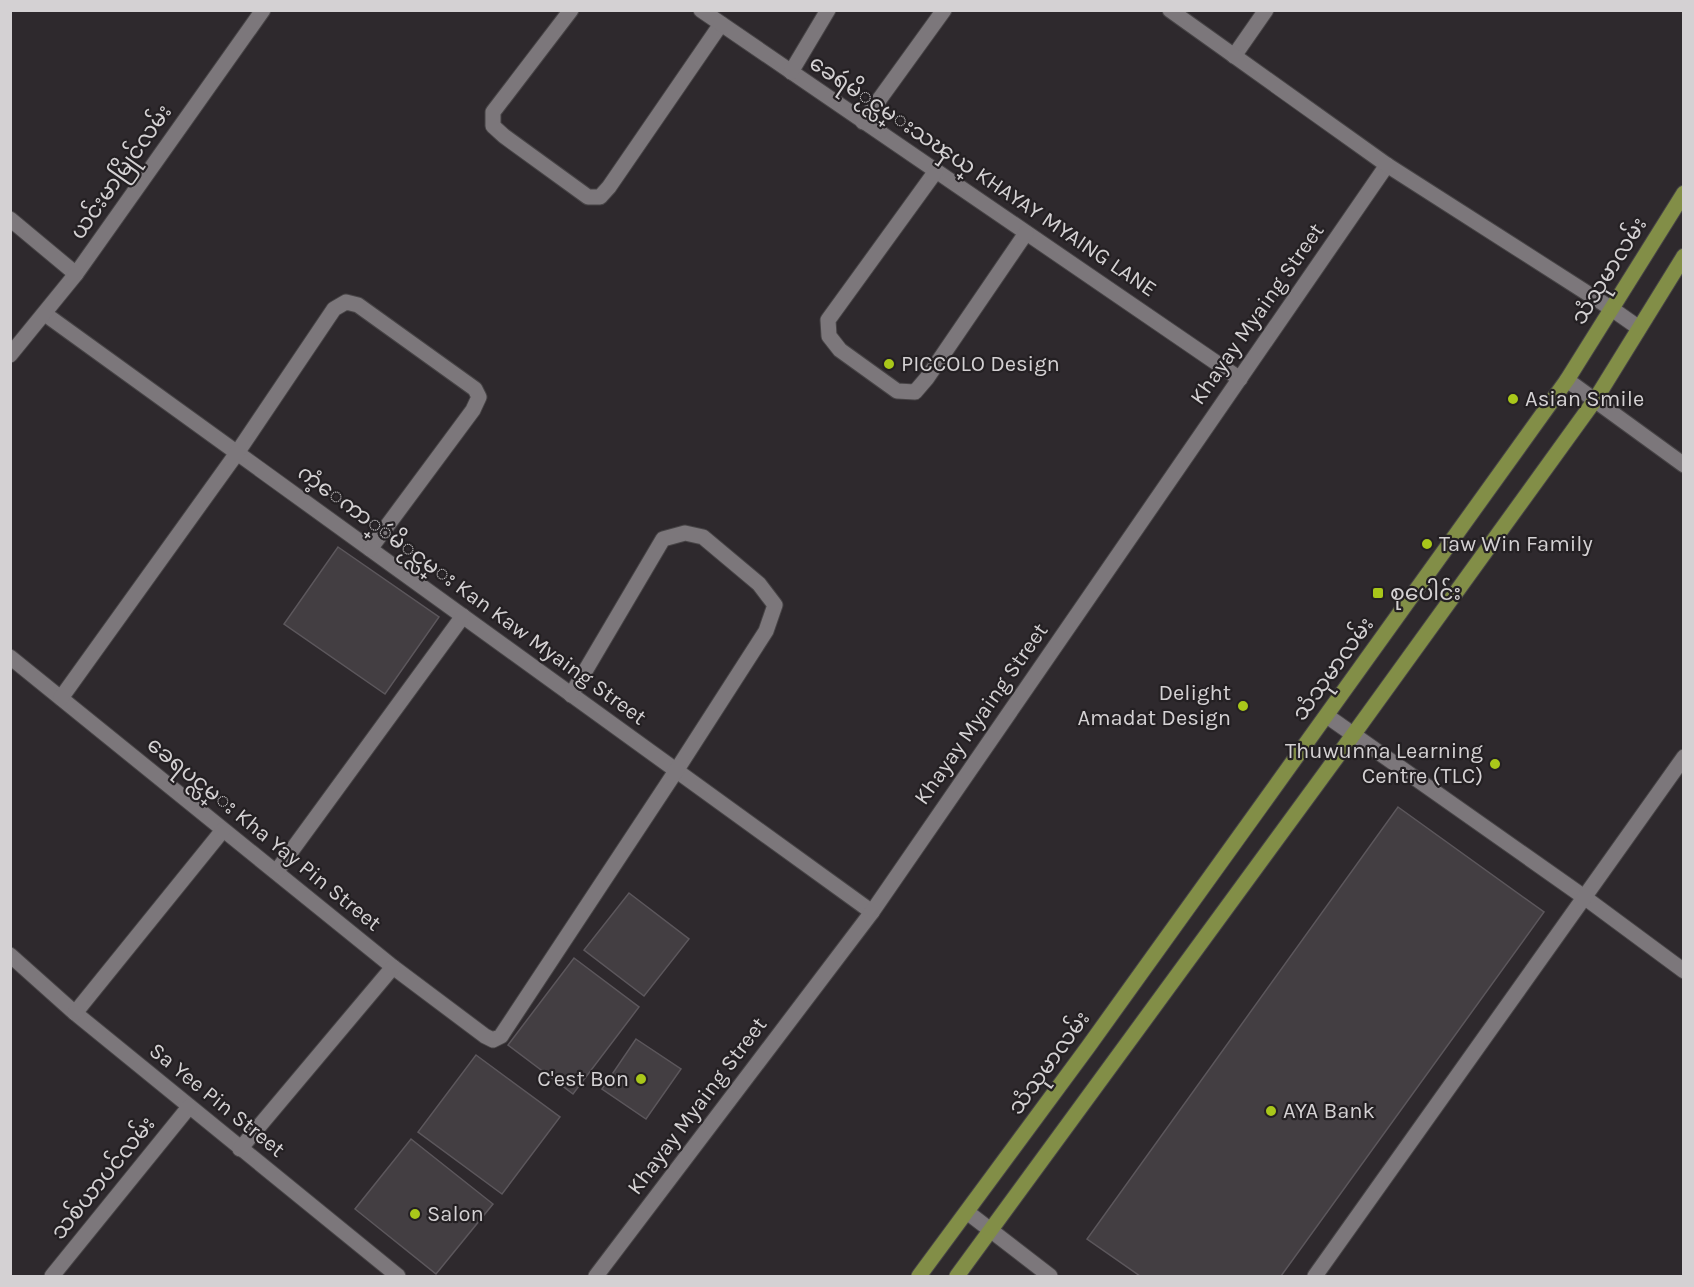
<svg xmlns="http://www.w3.org/2000/svg" width="1694" height="1287" font-family="Karla,'Noto Sans Myanmar',sans-serif">
<style>
.building{fill:#433e42;stroke:#5c575c;stroke-width:1.5}
.lines{fill:none;stroke-linecap:round;stroke-linejoin:round}
.street-casing{stroke:#474446;stroke-width:17}
.secondary-casing{stroke:#474446;stroke-width:17}
.primary-casing{stroke:#474446;stroke-width:17}
.street{stroke:#7c777b;stroke-width:15}
.secondary{stroke:#7c777b;stroke-width:15}
.primary{stroke:#828e47;stroke-width:15}
.poi-dot{fill:#a9c71a;stroke:#242023;stroke-width:2}
.labels{text-anchor:middle;dominant-baseline:central;stroke-width:4.5;stroke-linejoin:round;paint-order:stroke}
.street-label{font-size:22px;fill:#d4d1d3;stroke:#242023}
.poi-label{font-size:22px;fill:#d4d1d3;stroke:#242023;text-anchor:start}
</style>
<rect width="100%" height="100%" fill="#2e292d"/>
<!-- building -->
<g class="building">
<path d="M338 547 439 617 385 694 284 624Z"/>
<path d="M1398 807 1544 912 1281 1276H1140L1087 1239Z"/>
<path d="M629 893 689 939 644 996 584 950Z"/>
<path d="M574 958 639 1007 573 1094 508 1045Z"/>
<path d="M636 1039 681 1069 646 1119 602 1089Z"/>
<path d="M476 1055 560 1117 502 1194 418 1132Z"/>
<path d="M411 1139 493 1204 436 1274 355 1209Z"/>
</g>
<g class="lines">
<defs>
<g id="street">
<path d="M571 10 493 112V126L504 136 588 197H600L609 187 721 24"/>
<path d="M701 10 1240 379"/>
<path d="M1234 56 1266 10"/>
<path d="M791 72 828 10"/>
<path d="M863 122 944 10"/>
<path d="M936 171 828 320 829 336 840 350 897 391 915 392 927 378 1026 233"/>
<path d="M10 219 76 274"/>
<path d="M45 314 872 912"/>
<path d="M10 355 76 274 263 10"/>
<path d="M1567 380 1684 465"/>
<path d="M10 657 393 967 485 1036 493 1040 501 1036 676 771 766 631 775 605 759 584 703 537 685 533 663 539 571 695"/>
<path d="M61 698 237 453 334 309 346 302 358 305 475 389 479 397 473 410 370 549"/>
<path d="M1327 716 1584 897 1684 971"/>
<path d="M276 872 463 616"/>
<path d="M10 955 75 1013 398 1276"/>
<path d="M75 1013 223 830"/>
<path d="M240 1149 393 967"/>
<path d="M967 1212 1050 1276"/>
<path d="M52 1276 189 1107"/>
<path d="M596 1276 872 912 1387 165"/>
<path d="M1315 1276 1684 757"/>
</g>
<path id="secondary" d="M1170 10 1387 165 1612 309 1639 328"/>
<g id="primary">
<path d="M919 1276 1088 1047 1567 380 1684 193"/>
<path d="M957 1276 1353 735 1595 400 1684 256"/>
</g>
</defs>
<!-- street casing -->
<use href="#street" class="street-casing"/>
<!-- secondary casing -->
<use href="#secondary" class="secondary-casing"/>
<!-- primary casing -->
<use href="#primary" class="primary-casing"/>
<!-- street -->
<use href="#street" class="street"/>
<!-- secondary -->
<use href="#secondary" class="secondary"/>
<!-- primary -->
<use href="#primary" class="primary"/>
</g>
<!-- markers -->
<g class="poi-dot">
<circle cx="889" cy="364" r="6"/>
<circle cx="1513" cy="399" r="6"/>
<circle cx="1427" cy="544" r="6"/>
<rect x="1372" y="587" width="12" height="12" rx="3"/>
<circle cx="1243" cy="706" r="6"/>
<circle cx="1495" cy="764" r="6"/>
<circle cx="641" cy="1079" r="6"/>
<circle cx="1271" cy="1111" r="6"/>
<circle cx="415" cy="1214" r="6"/>
</g>
<g class="labels">
<!-- street labels -->
<g class="street-label">
<text transform="translate(121 172) rotate(-55)">ယင်းမာမြိုင်လမ်း</text>
<text transform="translate(983 176) rotate(34)">ခေရဴမိႂင္လမ္းသၾယ္ KHAYAY MYAING LANE</text>
<text transform="translate(1609 271) rotate(-58)">သံသုမာလမ်း</text>
<text transform="translate(1257 314) rotate(-55)">Khayay Myaing Street</text>
<text transform="translate(472 595) rotate(36)">ကံ့ေကာ္ဴမိႂင္လမ္း Kan Kaw Myaing Street</text>
<text transform="translate(1333 669) rotate(-54)">သံသုမာလမ်း</text>
<text transform="translate(981 714) rotate(-55)">Khayay Myaing Street</text>
<text transform="translate(264 834) rotate(39)">ခေရပင္လမ္း Kha Yay Pin Street</text>
<text transform="translate(1049 1063) rotate(-54)">သံသုမာလမ်း</text>
<text transform="translate(217 1100) rotate(39)">Sa Yee Pin Street</text>
<text transform="translate(697 1106) rotate(-53)">Khayay Myaing Street</text>
<text transform="translate(103 1178) rotate(-51)">သစ်ယာပင်လမ်း</text>
</g>
<!-- poi labels -->
<g class="poi-label">
<text x="901" y="364">PICCOLO Design</text>
<text x="1525" y="399">Asian Smile</text>
<text x="1439" y="544">Taw Win Family</text>
<text x="1390" y="593">စုပေါင်း</text>
<text x="1231" y="693" text-anchor="end">Delight<tspan x="1231" dy="25">Amadat Design</tspan></text>
<text x="1483" y="751" text-anchor="end">Thuwunna Learning<tspan x="1483" dy="25">Centre (TLC)</tspan></text>
<text x="629" y="1079" text-anchor="end">C'est Bon</text>
<text x="1283" y="1111">AYA Bank</text>
<text x="427" y="1214">Salon</text>
</g>
</g>
<!-- border -->
<rect width="1694" height="1287" fill="none" stroke="#d4d1d3" stroke-width="24"/>
</svg>
